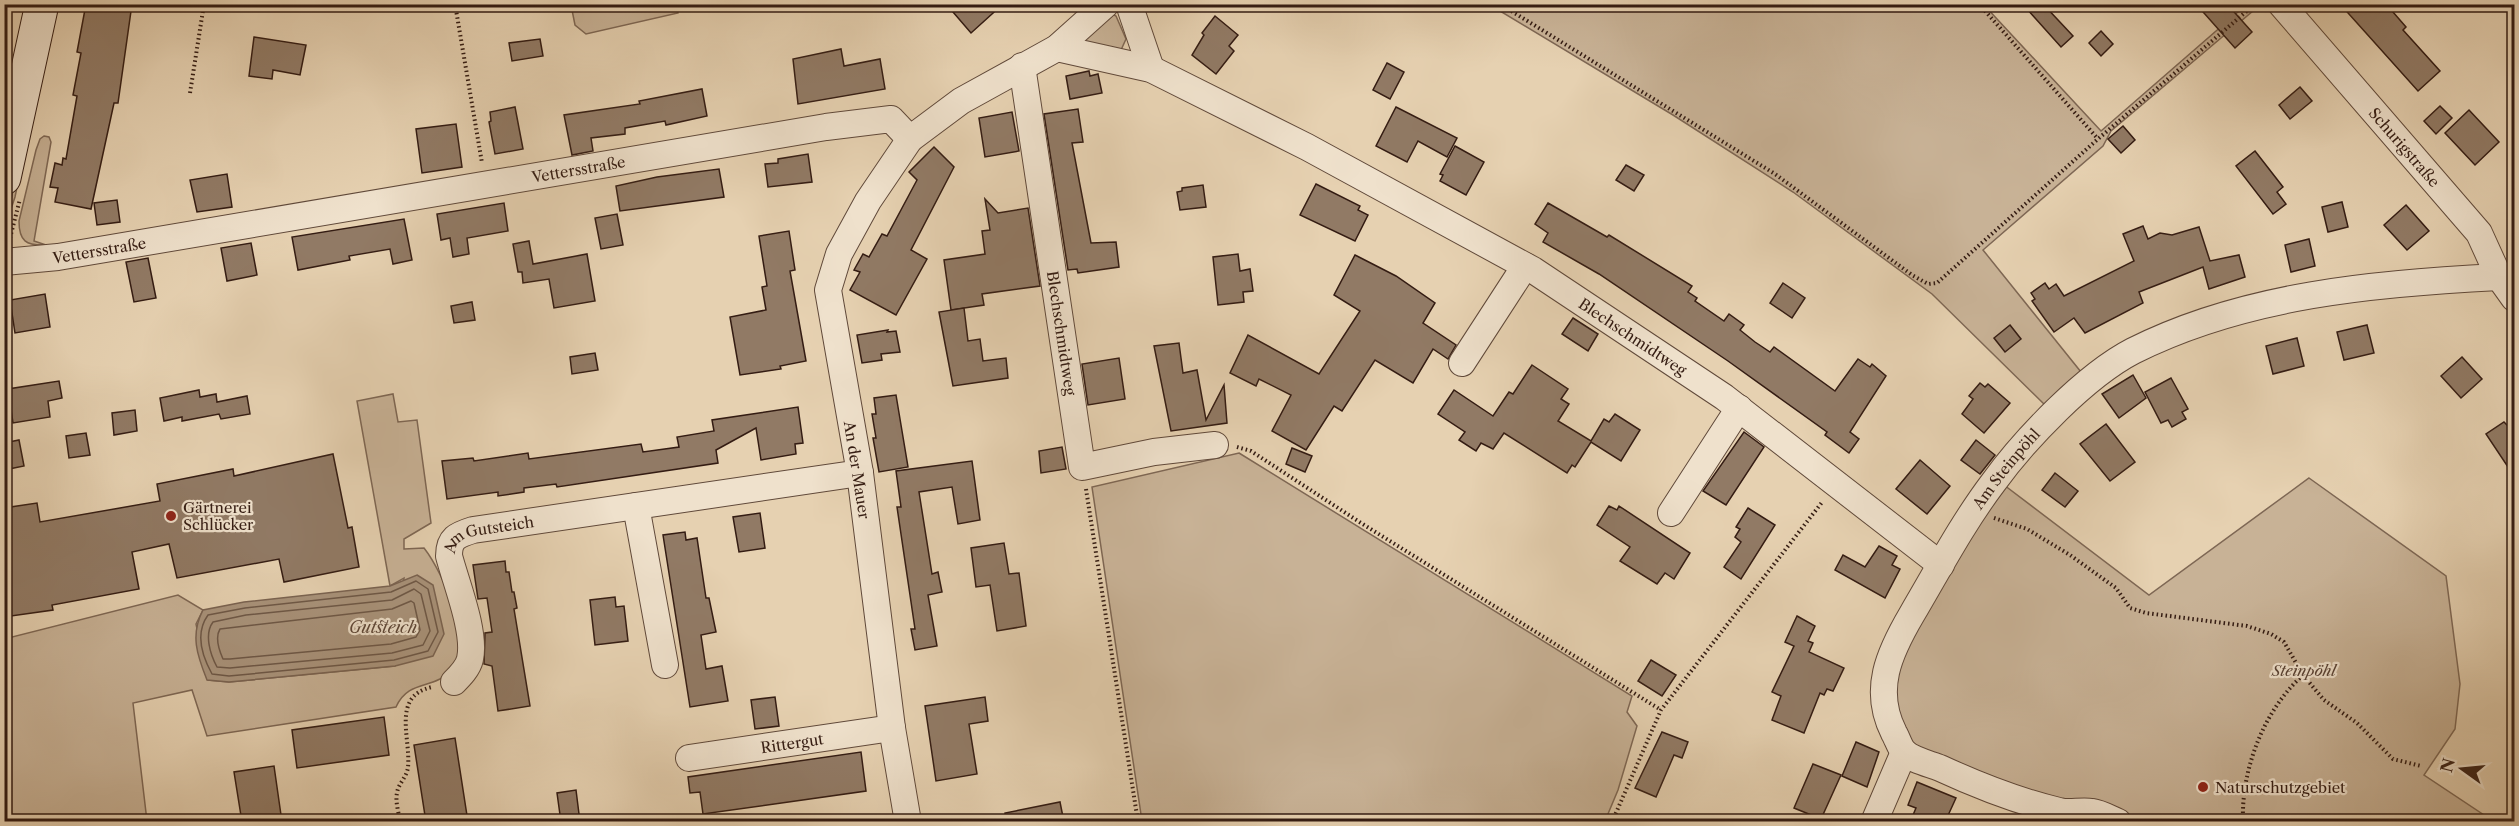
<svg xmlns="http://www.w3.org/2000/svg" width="2519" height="826" font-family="'Libre Caslon Text',serif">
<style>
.green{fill:#c8b296;stroke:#7e6754;stroke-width:1.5}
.water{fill:#a9937b;stroke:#7a6351;stroke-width:1.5}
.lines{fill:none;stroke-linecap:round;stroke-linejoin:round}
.shore{stroke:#6e5847;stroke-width:1.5}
.building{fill:#917a65;stroke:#341c13;stroke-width:1.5}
.street-casing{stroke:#60493a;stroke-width:28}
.secondary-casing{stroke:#341c13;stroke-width:35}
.path{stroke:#341c13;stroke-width:4;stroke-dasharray:1.5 3;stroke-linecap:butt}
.street{stroke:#efe1cc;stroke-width:26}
.secondary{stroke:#efe1cc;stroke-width:33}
.poi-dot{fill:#8f2418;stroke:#efe1cc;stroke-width:2}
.labels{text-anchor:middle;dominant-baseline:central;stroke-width:4.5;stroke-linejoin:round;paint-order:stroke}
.street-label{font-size:15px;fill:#341c13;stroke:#efe1cc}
.poi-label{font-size:15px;fill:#341c13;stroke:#efe1cc;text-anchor:start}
.park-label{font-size:15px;font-style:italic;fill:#594234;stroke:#efe1cc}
.water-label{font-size:16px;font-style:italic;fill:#5d4637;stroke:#efe1cc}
</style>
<rect width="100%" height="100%" fill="#e6d1b1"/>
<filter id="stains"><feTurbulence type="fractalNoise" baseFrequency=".00333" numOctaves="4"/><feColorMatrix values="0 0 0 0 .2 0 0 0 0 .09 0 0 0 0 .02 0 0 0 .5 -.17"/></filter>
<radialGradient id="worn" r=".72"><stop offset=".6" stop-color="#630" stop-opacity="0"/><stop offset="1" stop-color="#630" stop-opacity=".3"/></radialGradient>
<!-- green -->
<g class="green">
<path d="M571 5H677L678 13 586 34 575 25Z"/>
<path d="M1490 5H1984L2101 131 2246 5H2260L2111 131 2103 146 1983 250 2081 372 2045 405 1932 294 1793 192 1673 115Z"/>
<path d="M1111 13 1116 16 1126 39 1121 50 1083 46 1081 35Z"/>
<path d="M37 64 42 66 15 197 7 221Z"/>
<path d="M44 136 49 137 51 142 34 241 46 245C26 246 19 241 19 221L36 150 40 139Z"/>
<path d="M393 394 398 422 417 420 431 523 404 539V549L424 548C443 572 476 647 449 673 432 689 408 680 396 707L207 736 192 690 133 703 147 821H7L4 802V639L178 595 203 610 196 624 208 680 229 682 395 666 404 578 390 586 357 401Z"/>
<path d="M1239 453 1632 696 1627 712 1637 726 1618 790 1605 821H1142L1092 487Z"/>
<path d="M2309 478 2446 576 2460 684 2455 729 2424 775 2493 821H2136L2103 809 2059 803 1917 748 1906 737 1892 695 1903 641 2004 485 2149 595Z"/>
</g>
<!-- water -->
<path class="water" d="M417 575 433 585 444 634 433 656 395 666 229 682 207 680C197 655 190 635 203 610L244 602 390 586Z"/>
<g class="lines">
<!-- shore -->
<g class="shore">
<path d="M416 581 428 589 438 632 428 651 394 660 229 676 212 674C202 656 195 633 208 615L245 608 391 592Z"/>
<path d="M414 589 421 594 430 631 423 645 392 653 230 668 217 667C210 654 204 634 213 622L246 615 392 600Z"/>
<path d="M411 601 414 603 420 630 416 637 391 644 230 659H223C219 650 215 637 220 629L392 609Z"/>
</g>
</g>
<!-- building -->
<g class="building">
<path d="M86 4H132L118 103H114L91 209 55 202 58 188 50 187 55 163 62 165 63 158 66 159 77 96 73 95 81 53 77 52Z"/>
<path d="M961 4H1003L971 33 953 12Z"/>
<path d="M2032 4H2043L2073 36 2061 47 2027 9Z"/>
<path d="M2196 4H2227L2252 32 2235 48Z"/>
<path d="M2340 4H2386L2406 27 2403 30 2440 71 2418 91Z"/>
<path d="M1215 16 1238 35 1229 46 1234 51 1216 74 1192 55 1204 35 1202 33Z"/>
<path d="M2101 31 2113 44 2101 56 2089 43Z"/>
<path d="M254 37 306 45 300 75 273 70 272 79 249 76Z"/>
<path d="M540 39 543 56 512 61 509 43Z"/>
<path d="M841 49 844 66 880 59 885 89 798 104 793 59Z"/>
<path d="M1387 63 1404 72 1390 99 1373 90Z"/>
<path d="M1089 71 1090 76 1098 74 1102 93 1070 99 1066 76Z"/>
<path d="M2300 87 2312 101 2290 119 2279 105Z"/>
<path d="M702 89 707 116 666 125 665 121 625 128V134L591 138 593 151 572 155 564 115 640 104 639 101Z"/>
<path d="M2440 106 2452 118 2436 134 2424 121Z"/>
<path d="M515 107 523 149 495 154 489 122 491 121 490 112Z"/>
<path d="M1396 107 1457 138 1447 157 1418 141 1407 162 1376 146Z"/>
<path d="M1078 109 1083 142 1072 143 1091 243 1116 242 1119 267 1078 273 1077 269 1068 270 1044 114Z"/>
<path d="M2469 110 2499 142 2475 165 2445 133Z"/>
<path d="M1012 112 1019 151 985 157 979 118Z"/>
<path d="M456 124 462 167 422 173 416 129Z"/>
<path d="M2123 126 2135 140 2121 153 2108 139Z"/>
<path d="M1455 146 1484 162 1466 195 1440 181 1443 175 1440 174Z"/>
<path d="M934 147 954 167 911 250 927 259 896 315 850 290 860 272 854 270 863 254 869 257 882 234 887 236 917 180 909 172Z"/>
<path d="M2255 151 2283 187 2277 192 2286 204 2273 214 2236 166Z"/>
<path d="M808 154 812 182 768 187 765 164 778 163V159Z"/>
<path d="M1626 165 1644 175 1634 191 1616 180Z"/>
<path d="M719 169 724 197 620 211 616 186 657 177Z"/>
<path d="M227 174 232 207 197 212 190 180Z"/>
<path d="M1316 184 1360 206 1358 210 1368 215 1355 241 1300 215Z"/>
<path d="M1203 185 1206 207 1180 210 1177 192 1182 191V188Z"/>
<path d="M985 199 998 213 1028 208 1040 286 982 294 984 305 951 310 944 260 985 254 982 231 990 230Z"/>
<path d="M117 200 120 222 97 225 94 203Z"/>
<path d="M2342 202 2348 227 2328 232 2322 207Z"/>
<path d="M504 203 508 231 467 238 469 254 453 257 450 238 441 240 437 214Z"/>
<path d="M1548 203 1607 237 1609 235 1692 286 1688 292 1697 298 1695 301 1724 321 1729 314 1744 325 1740 330 1755 342 1770 352 1774 347 1835 391 1858 359 1870 367 1872 364 1886 376 1850 432 1859 439 1849 453 1825 435 1827 432 1728 361 1599 274 1543 242 1548 233 1535 224Z"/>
<path d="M2406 205 2429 231 2407 250 2384 225Z"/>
<path d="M617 214 623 245 601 249 595 218Z"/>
<path d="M404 219 412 260 393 264 390 249 349 256 350 260 298 270 292 237Z"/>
<path d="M2143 226 2148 239 2160 233 2172 235 2199 227 2210 261 2239 255 2245 277 2209 289 2203 267 2139 292 2143 303 2085 333 2074 318 2054 332 2032 301 2035 299 2031 293 2045 283 2049 289 2056 284 2064 296 2134 261 2123 234Z"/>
<path d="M789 231 795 270 790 271 806 361 780 366 781 369 740 375 730 317 766 310 762 287 767 286 759 236Z"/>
<path d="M2309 239 2315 266 2291 272 2285 245Z"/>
<path d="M529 241 533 264 587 254 595 301 554 308 549 279 523 283 522 272H518L513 244Z"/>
<path d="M251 243 257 275 227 281 221 248Z"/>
<path d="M1238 254 1240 271 1250 269 1253 291 1243 292 1244 302 1218 305 1213 257Z"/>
<path d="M1355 255 1396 276 1435 303 1423 323 1456 345 1448 359 1433 349 1413 383 1375 360 1342 411 1334 406 1306 450 1272 431 1291 395 1259 379 1256 386 1230 373 1248 335 1319 374 1360 311 1334 295Z"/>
<path d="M148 258 156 298 134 302 126 262Z"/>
<path d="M1783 283 1805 298 1792 318 1770 303Z"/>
<path d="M45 294 50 327 15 333 10 300Z"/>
<path d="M472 302 475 320 454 323 451 306Z"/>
<path d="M964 308 968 341 980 339 983 361 1006 358 1008 378 953 386 939 312Z"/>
<path d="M1573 318 1598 334 1588 351 1562 334Z"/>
<path d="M2010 325 2021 339 2005 352 1994 338Z"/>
<path d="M2367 325 2374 353 2344 360 2337 332Z"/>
<path d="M888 330 887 332 896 331 900 352 881 354 882 360 862 363 857 335Z"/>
<path d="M2297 338 2304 366 2273 374 2266 346Z"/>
<path d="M1179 343 1183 373 1197 370 1206 420 1224 385 1227 423 1171 431 1154 346Z"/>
<path d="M595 353 598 370 572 374 570 357Z"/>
<path d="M2462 357 2482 379 2461 398 2441 376Z"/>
<path d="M1119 358 1125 399 1088 405 1082 364Z"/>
<path d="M1532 365 1568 389 1561 399 1569 404 1558 421 1591 441 1604 419 1609 422 1615 414 1640 430 1621 461 1591 442 1575 467 1572 465 1567 473 1504 433 1493 449 1481 443 1476 451 1459 440 1465 432 1438 414 1454 390 1493 416 1509 392 1513 394Z"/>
<path d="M2133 375 2146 398 2119 418 2102 394Z"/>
<path d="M2171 378 2188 409 2182 412 2186 419 2172 427 2168 420 2161 423 2145 392Z"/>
<path d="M59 381 62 398 48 401 50 417 13 423 8 389Z"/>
<path d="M1980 383 1985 387 1988 384 2010 403 1984 433 1962 414 1973 399 1969 396Z"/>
<path d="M199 390 200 397 216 394 217 402 247 396 250 414 221 419 219 414 182 421V417L164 421 160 398Z"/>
<path d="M896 395 908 467 879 472 873 438H876L872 414H876L874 398Z"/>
<path d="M798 407 803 443 795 444 796 454 761 460 756 428 716 450 718 463 557 487 556 484 524 488V492L498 496V492L447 499 442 461 473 458 474 461 528 453 529 459 641 444 643 452 679 447 677 437 714 431 712 420Z"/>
<path d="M135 410 137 431 114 435 112 413Z"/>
<path d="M2504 422 2508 426 2514 422V476L2486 434Z"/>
<path d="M2106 424 2135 462 2110 481 2080 444Z"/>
<path d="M1744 432 1764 447 1726 505 1703 491Z"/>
<path d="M86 433 90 455 69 458 66 436Z"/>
<path d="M19 440 24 466 4 470V443Z"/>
<path d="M1976 440 1995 455 1980 474 1961 460Z"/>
<path d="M1062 447 1066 469 1041 473 1039 451Z"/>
<path d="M1292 448 1312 456 1305 472 1286 464Z"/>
<path d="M333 454 348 528 352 527 359 567 284 582 279 559 177 578 169 544 132 552 139 589 52 605 53 610 4 617V508L37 503 40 522 160 501 157 484 233 469 234 476Z"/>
<path d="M1920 460 1950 486 1927 514 1896 489Z"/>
<path d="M972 461 980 520 958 524 952 487 919 492 932 574 938 572 942 592 928 595 937 646 915 650 911 629H915L897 507H901L896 471Z"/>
<path d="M2055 473 2078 491 2065 507 2042 490Z"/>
<path d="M1609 506 1617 510 1619 506 1690 553 1674 579 1665 573 1657 584 1620 561 1630 547 1597 525Z"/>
<path d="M1748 508 1775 525 1741 579 1724 567 1741 542 1735 537 1740 529 1736 527Z"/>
<path d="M760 513 765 548 739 552 733 517Z"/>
<path d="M685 532 686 540 697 538 706 598H709L716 632 701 635 706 669 722 666 728 701 690 707 663 535Z"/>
<path d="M1004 543 1009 574 1019 573 1026 626 997 631 990 585 976 587 971 548Z"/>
<path d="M1879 546 1897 556 1892 565 1900 569 1885 598 1835 570 1843 555 1865 567Z"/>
<path d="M505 561 506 572H509L512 592H514L517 608 514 609 530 706 498 711 492 666 484 664 485 633 492 632 487 598 478 599 473 565Z"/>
<path d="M615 597 616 607 624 606 628 641 595 645 590 600Z"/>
<path d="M1797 616 1815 626 1808 641 1813 643 1809 652 1844 668 1833 691 1827 689 1824 695 1820 693 1804 733 1772 720 1781 696 1772 692 1794 646 1785 642Z"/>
<path d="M1651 660 1676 675 1662 696 1638 681Z"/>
<path d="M775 697 779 726 755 729 751 700Z"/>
<path d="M985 697 988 721 969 724 977 774 936 781 925 706Z"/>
<path d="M384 717 389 755 297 768 292 730Z"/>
<path d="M1662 732 1688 742 1682 758 1674 755 1656 797 1635 788Z"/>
<path d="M455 738 468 822H426L414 745Z"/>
<path d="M1856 742 1879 752 1867 787 1842 776Z"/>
<path d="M861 752 866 791 703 814 700 792 690 793 688 777Z"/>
<path d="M1813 764 1841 775 1821 819 1794 808Z"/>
<path d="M274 766 282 822H242L234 772Z"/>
<path d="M1917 782 1956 798 1945 822H1930L1913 815 1916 808 1908 805Z"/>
<path d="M576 790 580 822H561L557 793Z"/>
<path d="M1060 802 1064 822H1006L1005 813Z"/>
</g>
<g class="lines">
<defs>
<g id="street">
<path d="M1129 4 1151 69"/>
<path id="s1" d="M2281 4 2479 233 2499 277 2514 298"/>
<path id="s2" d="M1057 48 1151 69 1307 147 1533 270 1724 397 1941 565"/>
<path id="s3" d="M1022 66 1082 467 1154 452 1215 445"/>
<path id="s4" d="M4 262 58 257 826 127 891 119 910 139 961 101 1057 48 1106 4"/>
<path d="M1462 363 1525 266"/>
<path d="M636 506 665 665"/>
<path d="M1671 513 1739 408"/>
<path id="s5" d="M454 682C460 676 468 668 470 659 476 632 456 583 449 556 449 538 457 535 473 530L860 473"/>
<path id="s6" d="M689 758 892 728"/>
<path d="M908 822 892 728 860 473 828 290 839 254 868 201 910 139"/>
<path d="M1874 822 1904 752"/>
<path id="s7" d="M2118 822C2109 818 2100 813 2092 812 2081 810 2069 814 2059 811 2017 801 1979 786 1940 768 1930 764 1912 760 1904 752 1900 748 1897 738 1894 733 1872 690 1889 653 1912 614 1938 570 1962 524 1993 483 2025 439 2085 376 2133 351 2244 295 2376 283 2499 277"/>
</g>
<path id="secondary" d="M4 178 42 4"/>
</defs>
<!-- street casing -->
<use href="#street" class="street-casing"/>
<!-- secondary casing -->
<use href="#secondary" class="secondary-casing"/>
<!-- path -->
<g class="path">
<path d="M455 4 482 163"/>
<path d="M1500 4 1775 174 1912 275 1928 284 1937 283 2098 139 2255 4"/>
<path d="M1979 4 2098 139"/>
<path d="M190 93 204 4"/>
<path d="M10 238 20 199"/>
<path d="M1237 447 1251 451 1361 523 1661 710"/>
<path d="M1086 489 1138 822"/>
<path d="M1994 518 2027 529 2070 555 2116 588 2130 608 2146 613 2247 626 2271 634 2284 642 2303 675 2324 700 2357 723 2393 759 2421 766"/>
<path d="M400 822C399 813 395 802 397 793 398 784 407 777 408 767 411 738 391 696 432 687"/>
<path d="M1612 822 1661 710 1823 501"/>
<path d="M2243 822C2241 769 2264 710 2303 675"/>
</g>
<!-- street -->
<use href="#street" class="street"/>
<!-- secondary -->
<use href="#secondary" class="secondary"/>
</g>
<!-- markers -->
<g class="poi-dot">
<circle cx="171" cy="516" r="6"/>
<circle cx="2203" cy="787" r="6"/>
</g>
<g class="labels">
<!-- street labels -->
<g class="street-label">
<text stroke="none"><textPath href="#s1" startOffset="189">Schurigstraße</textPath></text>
<text stroke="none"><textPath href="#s4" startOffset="582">Vettersstraße</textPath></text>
<text stroke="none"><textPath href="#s4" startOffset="96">Vettersstraße</textPath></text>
<text stroke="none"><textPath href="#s3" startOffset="270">Blechschmidtweg</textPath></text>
<text stroke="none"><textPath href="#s2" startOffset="648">Blechschmidtweg</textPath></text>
<text stroke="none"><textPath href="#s7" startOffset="549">Am Steinpöhl</textPath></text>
<text transform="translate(857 470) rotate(81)">An der Mauer</text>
<text stroke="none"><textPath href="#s5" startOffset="186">Am Gutsteich</textPath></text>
<text stroke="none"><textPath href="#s6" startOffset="104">Rittergut</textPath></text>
</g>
<!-- poi labels -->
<g class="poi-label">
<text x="183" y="507">Gärtnerei<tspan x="183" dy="17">Schlücker</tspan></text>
<text x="2215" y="787">Naturschutzgebiet</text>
</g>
<!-- park labels -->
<g class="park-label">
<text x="2304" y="670">Steinpöhl</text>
</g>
<!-- water labels -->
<g class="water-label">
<text x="383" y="627">Gutsteich</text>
</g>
</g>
<!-- margin -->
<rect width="2519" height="826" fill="none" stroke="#e6d1b1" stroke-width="24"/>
<rect x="6" y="6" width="2507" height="814" fill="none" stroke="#341c13" stroke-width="3"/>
<rect x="12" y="12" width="2495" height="802" fill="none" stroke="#341c13" stroke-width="1.5"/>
<!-- north arrow -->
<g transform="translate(2462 769) rotate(285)" stroke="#efe1cc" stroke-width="4.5" paint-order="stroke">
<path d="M0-4.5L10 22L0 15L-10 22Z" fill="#341c13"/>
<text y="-9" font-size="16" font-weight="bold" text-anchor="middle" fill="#341c13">N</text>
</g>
<rect width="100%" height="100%" filter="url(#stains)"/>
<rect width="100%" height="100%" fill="url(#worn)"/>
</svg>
